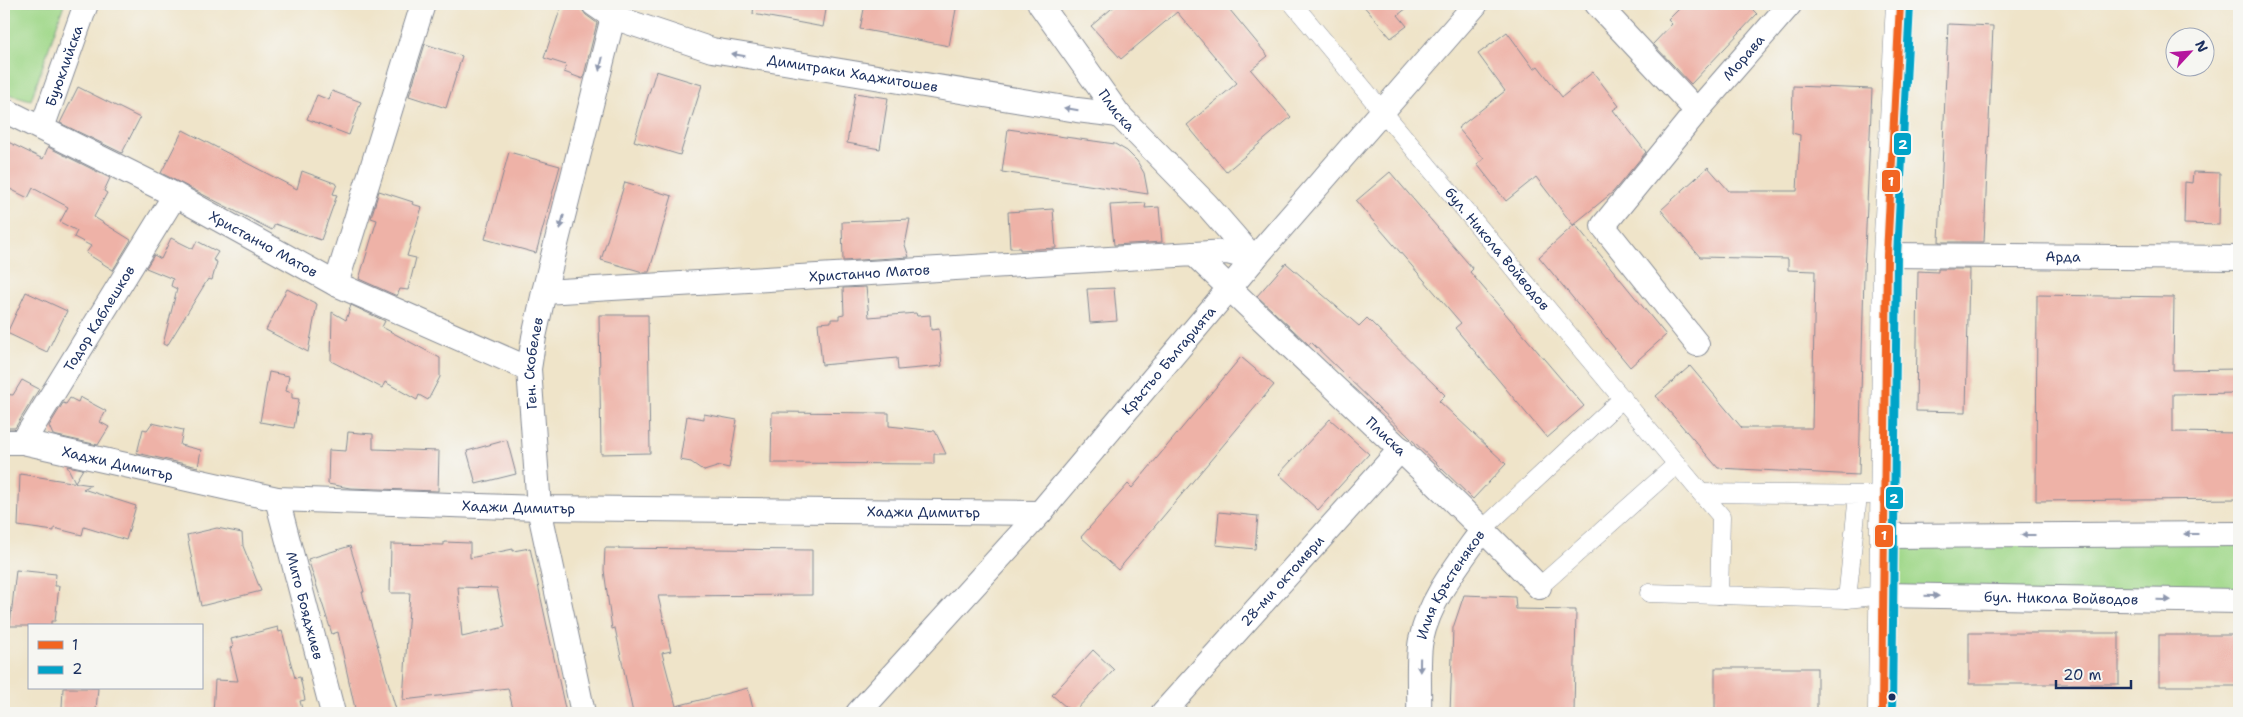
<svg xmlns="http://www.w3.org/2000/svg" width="2243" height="717" font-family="'Shantell Sans',sans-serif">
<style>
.green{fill:#a0d88a;stroke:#5e8474}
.building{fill:#eeb2a7;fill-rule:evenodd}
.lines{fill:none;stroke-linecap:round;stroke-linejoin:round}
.pedestrian-casing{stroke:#858a94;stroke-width:19}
.minor-casing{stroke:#858a94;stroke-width:26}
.tertiary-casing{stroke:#858a94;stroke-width:29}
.pedestrian{stroke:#fff;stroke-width:18}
.minor{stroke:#fff;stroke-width:24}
.tertiary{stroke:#fff;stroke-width:28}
.bus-1-casing{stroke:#f6f6f2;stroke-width:11}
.bus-2-casing{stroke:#f6f6f2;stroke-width:11}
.bus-1{stroke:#f26522;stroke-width:8}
.bus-2{stroke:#01a3c8;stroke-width:8}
.oneway{fill:#8d97ae}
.bus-dot{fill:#1b2f5e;stroke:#f6f6f2;stroke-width:2}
.labels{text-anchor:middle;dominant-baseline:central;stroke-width:4.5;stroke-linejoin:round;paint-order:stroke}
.street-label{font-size:14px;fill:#1b2f5e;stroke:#f6f6f2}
.line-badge{stroke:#f6f6f2;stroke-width:2}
.badge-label{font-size:14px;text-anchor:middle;font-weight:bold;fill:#fff}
</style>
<rect width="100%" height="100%" fill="#f6f6f2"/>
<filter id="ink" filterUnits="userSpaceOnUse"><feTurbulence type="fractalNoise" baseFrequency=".02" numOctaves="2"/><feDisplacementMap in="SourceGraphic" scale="10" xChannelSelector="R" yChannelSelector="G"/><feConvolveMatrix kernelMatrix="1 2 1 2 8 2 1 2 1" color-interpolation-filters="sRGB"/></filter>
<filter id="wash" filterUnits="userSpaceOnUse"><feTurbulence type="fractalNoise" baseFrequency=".0096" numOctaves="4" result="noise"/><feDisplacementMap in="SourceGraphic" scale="20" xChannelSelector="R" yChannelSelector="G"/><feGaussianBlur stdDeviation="1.12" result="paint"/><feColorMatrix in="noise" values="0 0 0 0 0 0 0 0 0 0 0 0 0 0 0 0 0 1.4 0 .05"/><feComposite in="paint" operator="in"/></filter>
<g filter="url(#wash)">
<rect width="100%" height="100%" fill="#efe4c9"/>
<!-- green -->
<g class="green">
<path d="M4 4H64L31 100 4 93Z"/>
<path d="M2239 534V596L1883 595 1884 536Z"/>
</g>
<g id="blocks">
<!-- building -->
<g class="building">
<path d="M562 4 581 8 586 15 597 23 583 79 564 72 566 65 544 58Z"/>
<path d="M754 4H827L823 27 753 14Z"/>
<path d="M865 4H957L949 46 860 29Z"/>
<path d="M1117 4H1225L1268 56 1251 70 1291 117 1226 172 1187 125 1237 83 1177 12 1121 59 1091 26Z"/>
<path d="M1362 4H1412L1398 15 1407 26 1391 38Z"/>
<path d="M1684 4H1747L1757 14 1691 84 1653 44 1672 24 1668 20Z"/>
<path d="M1948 24 1993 26 1984 242H1939Z"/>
<path d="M1507 32 1534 69 1538 66 1562 97 1593 72 1619 106 1613 110 1646 152 1613 192 1573 225 1536 177 1506 201 1477 164 1484 159 1458 128 1505 91 1478 54Z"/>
<path d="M425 44 462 56 446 108 409 96Z"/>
<path d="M656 71 702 85 680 155 634 141Z"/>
<path d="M1793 86 1872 89 1864 274 1859 475 1718 468 1656 396 1690 366 1742 428H1812L1815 271 1788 270V259L1700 257 1661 210 1708 167 1729 191H1797L1800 135 1792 133Z"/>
<path d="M78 87 140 118 122 153 60 123Z"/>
<path d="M332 91 361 102 349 135 307 119 317 95 329 100Z"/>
<path d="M855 93 888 98 880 149 847 143Z"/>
<path d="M1008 129 1115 144 1127 151 1137 161 1144 173 1148 194 1002 172Z"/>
<path d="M183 130 297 189 302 171 337 184 333 194 337 195 321 240 275 224 272 230 161 173Z"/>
<path d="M4 140 43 159 48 147 110 178 104 191 107 193 94 217 131 240 113 270 86 253 91 246 74 237 77 231 60 222 68 207 33 188 28 198 4 186Z"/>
<path d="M509 152 560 166 536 253 485 239Z"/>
<path d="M1390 172 1473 269 1470 272 1584 406 1547 438 1455 328 1461 323 1356 201Z"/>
<path d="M2193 172 2220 173 2219 225 2184 224 2185 182 2192 183Z"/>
<path d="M625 182 672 196 649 272H643L601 260Z"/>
<path d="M379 191 413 202 412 204 422 207 407 256 416 258 408 290 400 289 397 296 359 279 377 220 371 218Z"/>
<path d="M1146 203 1145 208 1159 207 1162 242 1114 245 1110 205Z"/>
<path d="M1053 209 1056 248 1020 250V248H1010L1008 212Z"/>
<path d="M910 219 905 245 909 257 843 261 842 222Z"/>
<path d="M1575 224 1666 335 1630 367 1539 257Z"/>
<path d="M171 238 193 249 197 241 218 252 213 260 217 262 212 280 208 279 167 346 163 344 177 289 171 286 173 279 146 268 154 255 161 259Z"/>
<path d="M1286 263 1359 326 1367 318 1445 395 1439 401 1506 464 1473 499 1311 342 1309 345 1257 296Z"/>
<path d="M1938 269H1969L1966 412 1916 411 1918 271 1938 272Z"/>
<path d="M866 287 869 317 916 313 917 316 930 315 931 330 939 329 942 366 898 370 897 358 822 365 818 323 831 322V319H839V315L844 314 843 288Z"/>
<path d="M1114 288 1117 321 1090 323 1087 289Z"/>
<path d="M287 289 317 304 308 352 266 330Z"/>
<path d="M26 292 67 311 47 352 7 333Z"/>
<path d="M2037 295 2174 297 2173 370 2239 369V393L2173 394V432L2239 433V499L2036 501Z"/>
<path d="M351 305 385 321 382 327 440 358V377L428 400 419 395 417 400 385 382 382 388 331 361 332 312 346 320Z"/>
<path d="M599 315H648L650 453 601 454Z"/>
<path d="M1241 357 1274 385 1118 570 1081 537 1128 484 1132 488Z"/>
<path d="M269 372 289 376 286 391 292 393V398L299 399 294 428 260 422Z"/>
<path d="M22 380 39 389 15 428H4V394L13 395Z"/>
<path d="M80 397 106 411 100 422 109 427 98 445 53 435 49 426 63 403 66 404 70 398 78 402Z"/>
<path d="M772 412 889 413V426L935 431 946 454H934V464L771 463Z"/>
<path d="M704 414 737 420 729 468 720 466 704 471 691 462 680 460 687 416 704 419Z"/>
<path d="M1330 419 1369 454 1318 510 1279 474Z"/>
<path d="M152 423 183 430 180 445 201 450 198 467 137 453 143 429 147 430Z"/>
<path d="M348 432 373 434V449L439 451 438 491 350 488 328 484 329 450 346 451Z"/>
<path d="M507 440 516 474 476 484 467 451Z"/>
<path d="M67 466 83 469 75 482Z"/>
<path d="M20 474 91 485 83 489 136 506 126 540 84 527 82 535 54 528V531L18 526Z"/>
<path d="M1219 512 1258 516 1255 549 1216 545Z"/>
<path d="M217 528 242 533 243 546 261 591 201 606 187 535Z"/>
<path d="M444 542 470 543V558L513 549V551L530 548 566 713H514L508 688 403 700 410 593H390L391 544 444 545ZM458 587 497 588 505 627 462 637Z"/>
<path d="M350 546 364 592H362L397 713H356L338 632 332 634 308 559Z"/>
<path d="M605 548 812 550V595L658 596 671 651 662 653 676 706 748 688 754 713H633L615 628 612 629 604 570Z"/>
<path d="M16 570 56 574 55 586H59L55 621H51V626H10Z"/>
<path d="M1464 595 1515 597 1516 609 1576 610 1574 713H1450L1453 628Z"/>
<path d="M278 627 279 632 282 631 295 678 300 677 305 700 300 701 302 709 288 713H213L215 680 238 681 230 648 233 647 231 639Z"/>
<rect x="1969" y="633" width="150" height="51"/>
<rect x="2159" y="635" width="80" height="51"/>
<path d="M1093 650 1114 670 1073 713 1052 695Z"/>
<rect x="1715" y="668" width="102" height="45"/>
<path d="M63 688H98L96 710 62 708Z"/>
</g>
</g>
</g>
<g filter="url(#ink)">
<use href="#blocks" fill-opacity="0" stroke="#858a94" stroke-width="1"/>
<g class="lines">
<defs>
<g id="pedestrian">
<path id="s1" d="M1293 4 1701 493"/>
<path d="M1858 495 1847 599 1719 595 1721 516 1701 493 1884 495"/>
<path d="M1483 529 1623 398"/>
<path d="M1539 587 1677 464"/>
<path d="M1649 593 1719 595"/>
<path d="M1847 599 1883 595"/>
</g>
<g id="minor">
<path id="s2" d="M594 4 613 17 712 50 1077 110 1119 115"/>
<path id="s3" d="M1040 4 1119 115 1207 205 1254 259"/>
<path d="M1597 4 1697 111 1603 226 1697 344"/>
<path id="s4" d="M4 110 175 195 336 284 529 369"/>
<path id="s5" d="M1697 111 1790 4"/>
<path id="s6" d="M42 128 86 4"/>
<path d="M1194 254 1227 252 1254 259"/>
<path id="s7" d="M1887 255 2239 258"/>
<path d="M336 284 423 4"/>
<path id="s8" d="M544 292 1194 254C1309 366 1428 471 1539 587"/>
<path id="s9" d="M4 442H23L277 499 539 508 1040 513"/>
<path id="s10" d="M23 442 175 195"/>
<path id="s11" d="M277 499 333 713"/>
<path d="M1884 536 2239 534"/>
<path id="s12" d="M1883 595 2239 601"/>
<path id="s13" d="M583 713 539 508 529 369 534 337 544 292 613 17"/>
<path id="s14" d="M858 713 1040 513 1254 259 1476 4"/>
<path id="s15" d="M1163 713 1401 449"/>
<path id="s16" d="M1419 713C1420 694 1417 657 1421 640 1430 598 1460 562 1483 529"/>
</g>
<path id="tertiary" d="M1882 713 1887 255 1900 4"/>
</defs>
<!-- pedestrian casing -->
<use href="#pedestrian" class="pedestrian-casing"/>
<!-- minor casing -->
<use href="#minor" class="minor-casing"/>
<!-- tertiary casing -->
<use href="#tertiary" class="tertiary-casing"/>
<!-- pedestrian -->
<use href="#pedestrian" class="pedestrian"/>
<!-- minor -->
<use href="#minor" class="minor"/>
<!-- tertiary -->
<use href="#tertiary" class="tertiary"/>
<defs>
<path id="bus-1" d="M1882 713 1887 255 1900 4"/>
<path id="bus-2" d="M1892 713 1897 255 1910 5"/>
</defs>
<!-- bus-1 casing -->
<use href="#bus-1" class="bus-1-casing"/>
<!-- bus-2 casing -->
<use href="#bus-2" class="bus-2-casing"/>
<!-- bus-1 -->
<use href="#bus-1" class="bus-1"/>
<!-- bus-2 -->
<use href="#bus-2" class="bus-2"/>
</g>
<!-- one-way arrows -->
<defs><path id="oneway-solid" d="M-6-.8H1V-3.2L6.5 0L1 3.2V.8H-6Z" transform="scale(1.25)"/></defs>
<g class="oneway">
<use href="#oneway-solid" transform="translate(738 55) rotate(-171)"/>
<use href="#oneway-solid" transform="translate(601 64) rotate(104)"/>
<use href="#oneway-solid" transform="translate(1071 109) rotate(-171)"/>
<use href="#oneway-solid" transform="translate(562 222) rotate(104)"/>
<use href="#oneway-solid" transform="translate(2191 534) rotate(180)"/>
<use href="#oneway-solid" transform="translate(2028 535) rotate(180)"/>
<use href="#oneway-solid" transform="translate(1932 596) rotate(1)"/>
<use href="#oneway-solid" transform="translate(2164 600) rotate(1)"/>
<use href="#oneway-solid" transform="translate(1420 665) rotate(91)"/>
</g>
</g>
<!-- markers -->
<circle class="bus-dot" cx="1892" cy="697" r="4.5"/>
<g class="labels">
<!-- street labels -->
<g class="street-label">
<text stroke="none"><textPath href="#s5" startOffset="71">Морава</textPath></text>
<text stroke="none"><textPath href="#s6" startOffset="66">Буюклийска</textPath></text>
<text stroke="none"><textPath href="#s2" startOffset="270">Димитраки Хаджитошев</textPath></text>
<text stroke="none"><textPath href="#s3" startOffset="131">Плиска</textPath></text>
<text stroke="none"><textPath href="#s4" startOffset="292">Христанчо Матов</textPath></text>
<text stroke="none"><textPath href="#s1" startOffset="319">бул. Никола Войводов</textPath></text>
<text stroke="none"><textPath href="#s7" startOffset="176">Арда</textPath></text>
<text stroke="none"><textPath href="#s8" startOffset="326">Христанчо Матов</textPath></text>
<text stroke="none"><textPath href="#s10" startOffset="145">Тодор Каблешков</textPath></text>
<text stroke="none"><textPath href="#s14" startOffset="470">Кръстьо Българията</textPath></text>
<text stroke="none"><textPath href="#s13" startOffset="355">Ген. Скобелев</textPath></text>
<text stroke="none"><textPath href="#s8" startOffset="916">Плиска</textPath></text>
<text stroke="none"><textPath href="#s9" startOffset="116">Хаджи Димитър</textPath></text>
<text stroke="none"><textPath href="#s9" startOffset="521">Хаджи Димитър</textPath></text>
<text stroke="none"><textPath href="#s9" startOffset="926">Хаджи Димитър</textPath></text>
<text stroke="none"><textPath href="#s15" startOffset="178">28-ми октомври</textPath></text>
<text stroke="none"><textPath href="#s16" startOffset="136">Илия Кръстеняков</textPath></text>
<text stroke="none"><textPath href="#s12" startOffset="178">бул. Никола Войводов</textPath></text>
<text stroke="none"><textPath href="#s11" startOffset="110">Мито Бояджиев</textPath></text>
</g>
</g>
<g class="line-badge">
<rect x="1893" y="132" width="19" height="24" rx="5" fill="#01a3c8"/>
<rect x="1881" y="169" width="20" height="24" rx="5" fill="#f26522"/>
<rect x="1885" y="486" width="19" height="24" rx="5" fill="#01a3c8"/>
<rect x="1874" y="524" width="20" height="24" rx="5" fill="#f26522"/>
</g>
<g class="badge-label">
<text x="1903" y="149">2</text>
<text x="1891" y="186">1</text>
<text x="1894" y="503">2</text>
<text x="1884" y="540">1</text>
</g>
<!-- margin -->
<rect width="2243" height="717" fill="none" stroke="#f6f6f2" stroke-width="20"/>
<!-- legend -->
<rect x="28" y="624" width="175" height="65" fill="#f6f6f2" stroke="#9ea6b7"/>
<rect x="38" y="641" width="25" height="8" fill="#f26522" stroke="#9ea6b7"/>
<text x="72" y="650" font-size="15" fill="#1b2f5e">1</text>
<rect x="38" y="666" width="25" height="8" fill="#01a3c8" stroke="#9ea6b7"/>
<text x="72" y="674" font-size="15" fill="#1b2f5e">2</text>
<!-- north arrow -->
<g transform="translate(2190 52) rotate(64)"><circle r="24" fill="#f6f6f2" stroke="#9ea6b7"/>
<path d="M0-4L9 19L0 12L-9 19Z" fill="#b5179e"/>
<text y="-8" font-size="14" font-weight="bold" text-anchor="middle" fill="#1b2f5e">N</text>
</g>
<!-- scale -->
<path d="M2056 680v8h75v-8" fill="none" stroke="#1b2f5e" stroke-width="2.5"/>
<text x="2063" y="680" font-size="15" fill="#1b2f5e" stroke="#f6f6f2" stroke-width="4" paint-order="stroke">20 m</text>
</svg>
